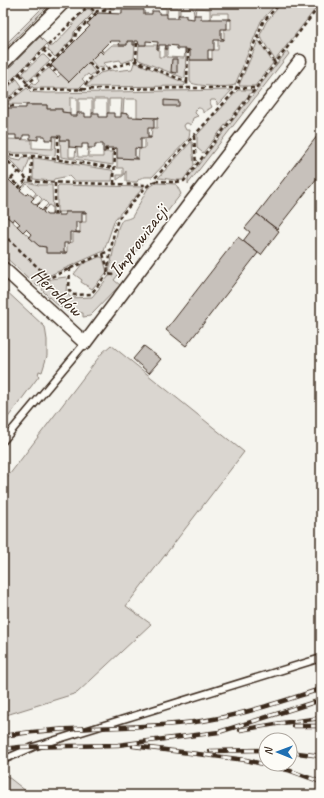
<svg xmlns="http://www.w3.org/2000/svg" width="324" height="798" font-family="Caveat,sans-serif">
<style>
.green{fill:#dad6d0;stroke:#8a8077}
.building{fill:#c7c1bb;stroke:#3b2a1e}
.lines{fill:none;stroke-linecap:round;stroke-linejoin:round}
.service-casing{stroke:#3b2a1e;stroke-width:9}
.minor-casing{stroke:#3b2a1e;stroke-width:15}
.path{stroke:#3b2a1e;stroke-width:2.5;stroke-dasharray:4 3;stroke-linecap:butt}
.service{stroke:#fdfcf7;stroke-width:6}
.minor{stroke:#fdfcf7;stroke-width:12}
.rail-casing{stroke:#3b2a1e;stroke-width:4.5}
.rail{stroke:#fdfcf7;stroke-width:3;stroke-dasharray:9;stroke-linecap:butt}
.labels{text-anchor:middle;dominant-baseline:central;stroke-width:3;stroke-linejoin:round;paint-order:stroke}
.street-label{font-size:20px;fill:#3b2a1e;stroke:#fdfcf7}
</style>
<rect width="100%" height="100%" fill="#f5f4ee"/>
<filter id="ink" filterUnits="userSpaceOnUse"><feTurbulence type="fractalNoise" baseFrequency=".025" numOctaves="2"/><feDisplacementMap in="SourceGraphic" scale="8" xChannelSelector="R" yChannelSelector="G"/><feConvolveMatrix kernelMatrix="1 2 1 2 8 2 1 2 1" color-interpolation-filters="sRGB"/></filter>
<g filter="url(#ink)">
<!-- green -->
<g class="green">
<path d="M47 3H51L3 51V47Z"/>
<path d="M115 3H277L261 21 235 85C227 88 198 86 191 83L190 81V60H212V50H218V40H224V29H231V19H229V13H212L211 19H210V9L196 8 195 15H194L193 8H180V14L178 15V8H168L167 14H166V8H159V4H144V10L110 9V8Z"/>
<path d="M282 3H320L276 59 275 60 260 36V35L266 22Z"/>
<path d="M87 9H90L93 13 74 32 73 38 55 57 48 50V48L50 46H53L73 25V23Z"/>
<path d="M40 37 47 44 3 88V74Z"/>
<path d="M127 41H133L135 45 134 58 133 59 122 63 120 60 103 63 107 66C97 69 98 68 91 60L100 51 103 53 112 45H127Z"/>
<path d="M258 41H259L273 63 255 86H240L239 85Z"/>
<path d="M139 45H157V49H159V57H165V49H167V57L184 58 185 53H186L185 78H184L139 60 138 58Z"/>
<path d="M287 51 289 54 188 184V178Z"/>
<path d="M42 55H44L50 61 28 81 23 75V73Z"/>
<path d="M88 63 95 72 90 76 88 74 82 79 85 82 79 88H34L30 85 33 82 35 85 39 81 37 78 49 68 58 77 61 74 69 82Z"/>
<path d="M134 63H137L185 83V85L184 86 88 87H87V85L100 73 112 70 115 71 132 69Z"/>
<path d="M17 79 22 86 13 94 3 100V92Z"/>
<path d="M27 88 31 92 46 93 231 90H232L222 101 217 105V102L215 100H211L210 103 212 107 203 113C203 110 202 108 198 108L196 110 195 113 198 116 193 118 191 125 187 123 185 124 184 126 186 130H190L189 138 152 177C147 177 139 176 137 182H126V171L124 175 117 180V175H123V168H117V158L138 159 139 149 145 148V138H151L152 128H157V118L137 117V99H124L123 113H121L122 99H109V113H107V99H94V113H92V99H79V113H77V98H70V113L62 112V109H47V105L7 104V102L14 98Z"/>
<path d="M238 90H251L252 91 203 153 197 148V135Z"/>
<path d="M53 136H56L55 156 33 153H3V144L7 139 32 140V148L52 149Z"/>
<path d="M60 140H69V157H75L76 147H77L78 157H87L88 148H89V157H103V152H113V165L61 157Z"/>
<path d="M191 142H192L194 165 183 180C174 181 167 178 158 178Z"/>
<path d="M9 157H10L11 159 21 161 23 157 30 158 24 174 8 158Z"/>
<path d="M33 158H35L111 170 113 171 112 181H74L69 176 54 179 53 181 41 180 34 179H33Z"/>
<path d="M27 182 39 185H52L53 212H52V207L49 205 45 209 44 208 48 204 44 200 40 203H39L42 199 37 194 34 198 33 197 36 193 27 184 23 187H22Z"/>
<path d="M156 183 176 184 181 194 114 280 120 285 93 313 90 316 83 317V313C62 312 57 305 43 291L42 289 51 279 66 277 67 278 66 292 71 298 92 297 109 276 113 275V274H110L109 272 118 228C123 216 122 222 132 217L148 188Z"/>
<path d="M59 185 144 187 115 219 104 251 48 276 39 286H37L3 255V213L39 246 46 247 47 253H67V243L73 242V232L80 233V222H86V212H57V187Z"/>
<path d="M99 257H101L103 258 107 272 92 289 81 282 82 280 74 274 82 264Z"/>
<path d="M3 288 45 327 47 340V356L42 372 39 371 38 375 39 376 3 424Z"/>
<path d="M111 345 244 452 126 606 151 624 77 693 3 716V483L102 353Z"/>
<path d="M3 773 31 795H3Z"/>
</g>
<!-- building -->
<g class="building">
<path d="M122 10H144V14H152V11H159V14H167V18H178V15H186V18L194 19V15H201V19H231V20H227V29H221V38L224 39V40H214V50H208V59H212V60H190V50L186 49V53H185V49H177V46L167 45V49H165L166 45H159V49H157L158 42 146 41V45H139L138 41H135V45H133V41H127V45H119L120 41H110L101 50 104 52 103 54 100 51 69 82 51 65 90 26 87 24 98 13 122 14Z"/>
<path d="M172 59H177V73L171 72Z"/>
<path d="M164 100 179 101V106H164Z"/>
<path d="M26 105H47V109H62V112L70 113V116H77V113H85V117H92V113H99V117H107V113H114V117H121V113L129 114V117L158 118V119H154V128H148V137H151V138H141V149L135 148V158H138V159L117 158V148H105V152H103V144H95V148H88V144H82V148L69 147V140H60L61 136H53V140H45V136H38V140L30 139V135H23V139H16V135H6L4 137 7 140 6 141 3 138V108H26Z"/>
<path d="M321 131V173L277 229 257 214Z"/>
<path d="M3 174 15 186 18 183V184L16 186 19 189 22 187H23L20 190 26 195 28 193 33 197 34 198 31 201 36 205 39 203H40L37 206 42 211 44 208 45 209 43 212 47 215H52V212H53V215H57V212H58V215H65V212H86V213H82V222H76V232H80V233L70 232V243H64V252H67V253H46V247L39 246 29 237 31 234 26 229 23 232 17 226 20 224 14 218 12 221 5 215 7 212 3 208Z"/>
<path d="M257 214 279 231 261 255 243 241 250 232 245 228Z"/>
<path d="M238 237 258 253 186 346 166 330Z"/>
<path d="M144 346 161 359 149 373 133 359Z"/>
</g>
<g class="lines">
<defs>
<g id="service">
<path d="M3 441 85 343"/>
<path d="M3 760 33 747 321 658"/>
</g>
<g id="minor">
<path d="M3 63 63 3"/>
<path d="M3 268 85 343 190 203 300 61"/>
</g>
</defs>
<!-- service casing -->
<use href="#service" class="service-casing"/>
<!-- minor casing -->
<use href="#minor" class="minor-casing"/>
<!-- path -->
<g class="path">
<path d="M103 11 112 3"/>
<path d="M96 13 97 11H110V13"/>
<path d="M257 36 275 63"/>
<path d="M43 50 54 60"/>
<path d="M136 61 137 41"/>
<path d="M89 62 98 71"/>
<path d="M49 65 54 71 56 70"/>
<path d="M20 74 32 90 187 88H256"/>
<path d="M187 82 188 49"/>
<path d="M3 90 91 3"/>
<path d="M80 90 98 71 136 61 187 82V88"/>
<path d="M3 102 14 96 49 65 75 38 76 33 96 13 88 5"/>
<path d="M3 106H14V108"/>
<path d="M194 136 196 165"/>
<path d="M106 148V150H115"/>
<path d="M3 155 34 156 115 168"/>
<path d="M3 157 28 180 39 182 149 185"/>
<path d="M58 159V136"/>
<path d="M31 181 32 155"/>
<path d="M155 181 175 182 184 181 321 4"/>
<path d="M14 184 15 183 11 179 19 171"/>
<path d="M114 184 115 148"/>
<path d="M18 188 27 179"/>
<path d="M55 215V183"/>
<path d="M3 234 49 278"/>
<path d="M103 254 108 269"/>
<path d="M70 268 69 290 72 294 74 295 91 294 107 274"/>
<path d="M113 275 107 274 114 232 118 219 146 187 155 181V178L235 91 263 22 280 3"/>
<path d="M41 286 49 278 111 250"/>
</g>
<!-- service -->
<use href="#service" class="service"/>
<!-- minor -->
<use href="#minor" class="minor"/>
<defs>
<g id="rail">
<path d="M293 726H321"/>
<path d="M240 730 282 723 321 718"/>
<path d="M3 736C66 725 131 730 194 722 238 717 279 702 321 689"/>
<path d="M133 746 246 760 288 770 321 782"/>
<path d="M3 749 20 747 118 745 219 732 321 700"/>
<path d="M210 751 266 750"/>
<path d="M290 752 321 756"/>
</g>
</defs>
<!-- rail casing -->
<use href="#rail" class="rail-casing"/>
<!-- rail -->
<use href="#rail" class="rail"/>
</g>
</g>
<g class="labels">
<!-- street labels -->
<g class="street-label">
<text transform="translate(138 241) rotate(-53)">Improwizacji</text>
<text transform="translate(57 292) rotate(43)">Heroldów</text>
</g>
</g>
<!-- margin -->
<rect width="324" height="798" fill="none" stroke="#fdfcf7" stroke-width="16"/>
<rect x="8" y="8" width="308" height="782" fill="none" stroke="#3b2a1e" stroke-width="1.5" filter="url(#ink)"/>
<!-- north arrow -->
<g transform="translate(278 752) rotate(271)"><circle r="19" fill="#fdfcf7" stroke="#afa8a0"/>
<path d="M0-3L7 15L0 10L-7 15Z" fill="#1f6fb2"/>
<text y="-6" font-size="11" font-weight="bold" text-anchor="middle" fill="#3b2a1e">N</text>
</g>
</svg>
